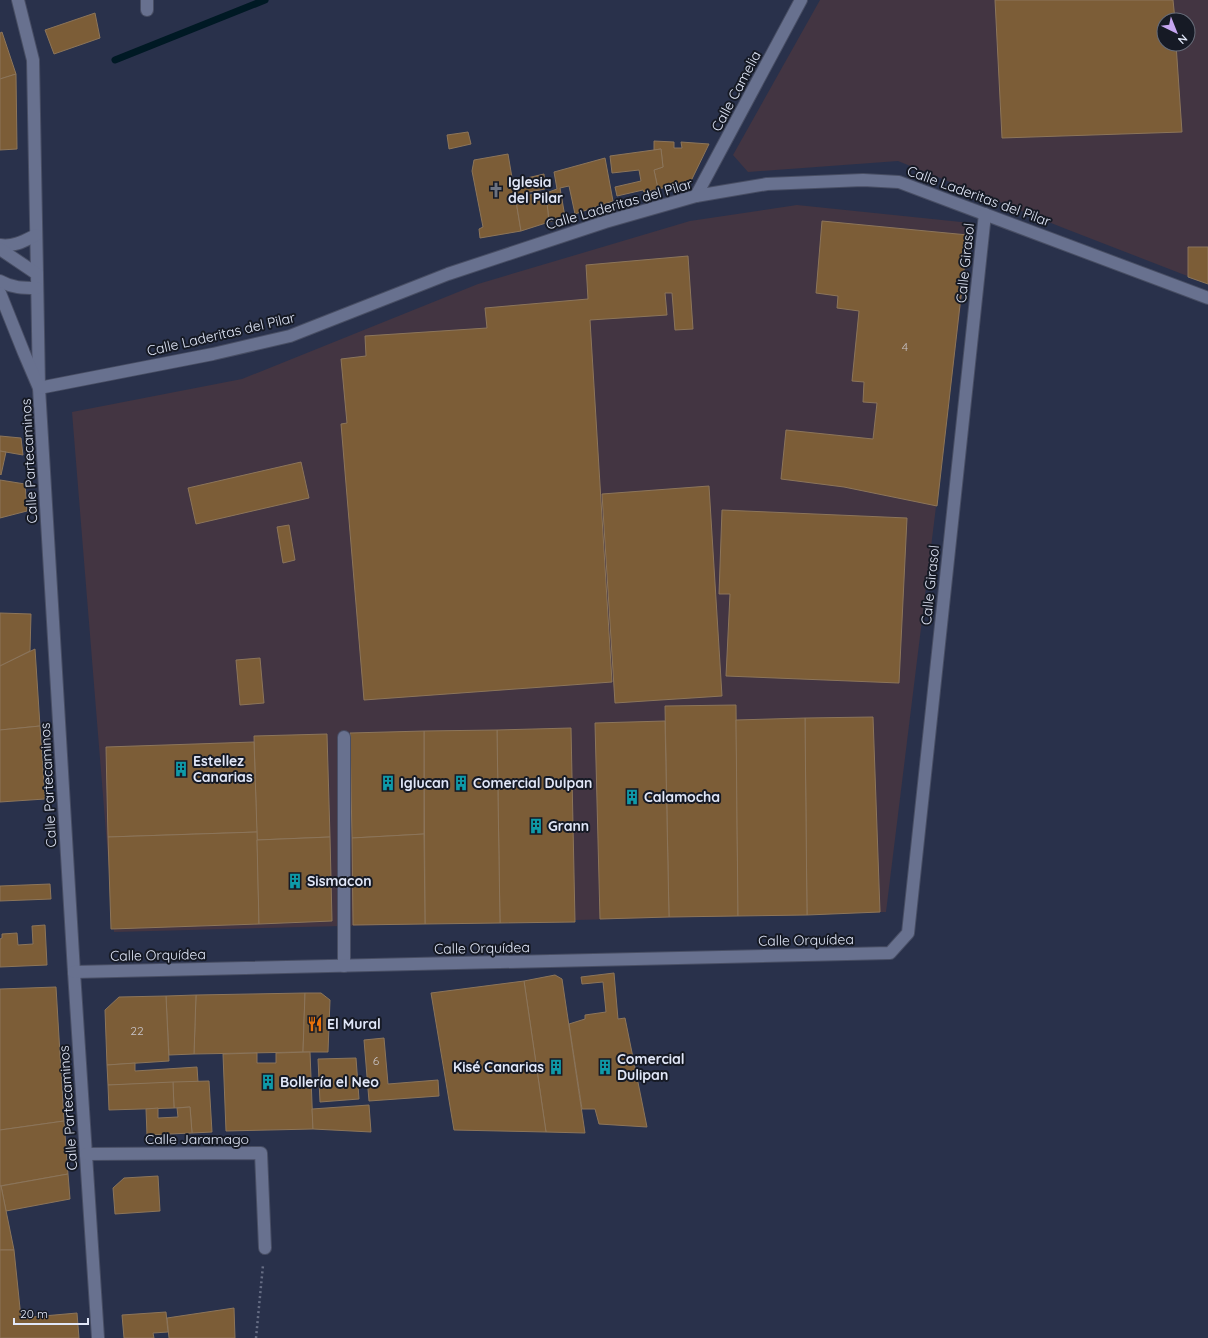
<svg xmlns="http://www.w3.org/2000/svg" width="1208" height="1338" font-family="Quicksand,sans-serif">
<style>
.industrial{fill:#433542;fill-rule:evenodd}
.lines{fill:none;stroke-linecap:round;stroke-linejoin:round}
.stream{stroke:#001924;stroke-width:7}
.building{fill:#7c5d37;stroke:#8c755a}
.minor-casing{stroke:#484e64;stroke-width:14}
.path{stroke:#676e85;stroke-width:2.5;stroke-dasharray:2 3;stroke-linecap:butt}
.minor{stroke:#68718f;stroke-width:12}
.labels{text-anchor:middle;dominant-baseline:central;stroke-width:4;stroke-linejoin:round;paint-order:stroke}
.number-label{font-size:12px;fill:#c8c4c8}
.street-label{font-size:14px;fill:#e1e7f8;stroke:#161a25}
.poi-label{font-size:14px;font-weight:bold;fill:#e1e7f8;stroke:#161a25;text-anchor:start}
</style>
<rect width="100%" height="100%" fill="#29314b"/>
<!-- industrial -->
<g class="industrial">
<path d="M820 0H1208V284L1061 227 898 161 748 172 733 155ZM1164 20H1188V44H1164Z"/>
<path d="M797 205 971 223 886 912 114 932 72 412 242 379 478 284 690 221Z"/>
</g>
<g class="lines">
<!-- stream -->
<path class="stream" d="M115 60 265 0"/>
</g>
<!-- building -->
<g class="building">
<path d="M995 0H1173L1175 20H1164V44H1176L1182 132 1002 138Z"/>
<path d="M95 13 100 38 54 54 45 30Z"/>
<path d="M2 32 16 74 0 79V33Z"/>
<path d="M16 74 17 149 0 150V79Z"/>
<path d="M468 132 471 144 449 149 447 135Z"/>
<path d="M654 141 674 142V148H682L681 142 709 144 691 181 658 189 654 170 663 167 661 149 654 150Z"/>
<path d="M661 149 663 167 654 170 658 189 644 192 643 190 617 196 615 187 641 181 639 170 612 173 610 156Z"/>
<path d="M508 154 521 231 480 238 479 229 483 227 472 171 474 160Z"/>
<path d="M605 158 613 201 575 214 569 186 560 188 565 217 549 222 546 193 557 189 554 172Z"/>
<path d="M544 174 545 189 529 192V195L546 193 549 222 521 231 514 189 528 187 527 178Z"/>
<path d="M822 221 968 235 937 506 844 487 781 479 786 430 873 439 877 403 863 402 864 382 852 381 859 311 837 308 838 296 816 293Z"/>
<path d="M1188 247H1208V284L1188 277Z"/>
<path d="M688 256 693 329 675 330 672 293H665L667 315 590 320 612 682 364 700 341 424 347 423 341 359 366 356 365 336 487 328 485 308 588 299 586 265Z"/>
<path d="M0 436 21 438 23 455 0 451Z"/>
<path d="M0 451 6 452 1 475 0 474Z"/>
<path d="M301 462 309 498 196 524 188 488Z"/>
<path d="M0 480 25 484 27 511 0 518Z"/>
<path d="M709 486 722 696 615 703 602 494Z"/>
<path d="M722 510 907 518 899 683 726 676 730 594H719Z"/>
<path d="M289 525 295 560 283 563 277 527Z"/>
<path d="M0 613 31 614 30 651 0 666Z"/>
<path d="M35 649 40 726 0 730V666Z"/>
<path d="M260 658 264 703 240 705 236 660Z"/>
<path d="M736 705 738 916 669 917 665 706Z"/>
<path d="M873 717 880 912 807 915 805 718Z"/>
<path d="M805 718 807 915 738 916 736 720Z"/>
<path d="M665 721 669 917 600 919 595 723Z"/>
<path d="M40 726 45 799 0 802V730Z"/>
<path d="M571 728 575 922 500 923 497 730Z"/>
<path d="M497 730 500 923 425 924 424 731Z"/>
<path d="M424 731V834L352 838 350 733Z"/>
<path d="M327 734 330 837 257 840 254 736Z"/>
<path d="M254 742 257 832 108 837 106 747Z"/>
<path d="M257 832 259 924 111 929 108 837Z"/>
<path d="M424 834 425 924 353 925 352 838Z"/>
<path d="M330 837 332 921 259 924 257 840Z"/>
<path d="M50 884 51 899 0 901V886Z"/>
<path d="M45 925 47 965 0 967V939L2 938V934L17 933 18 945 33 944 32 926Z"/>
<path d="M614 973 618 1019 625 1018 647 1127 599 1124 595 1109H582L569 1024 585 1019V1015L606 1012 603 982 582 984 581 977Z"/>
<path d="M555 975 562 979 585 1133 546 1132 524 981Z"/>
<path d="M524 981 546 1132 454 1130 431 993Z"/>
<path d="M56 987 64 1121 0 1130V989Z"/>
<path d="M305 993 303 1052 194 1054 196 995Z"/>
<path d="M305 993H321L330 1000 328 1052H303Z"/>
<path d="M196 995 194 1054 169 1055 166 996Z"/>
<path d="M166 996 169 1061 107 1065 105 1010 119 997Z"/>
<path d="M384 1038 388 1084 438 1080 439 1096 369 1101 364 1040Z"/>
<path d="M310 1052 313 1129 226 1131 223 1054 257 1053V1063H276V1053Z"/>
<path d="M356 1058 359 1099 320 1102 318 1059Z"/>
<path d="M135 1063V1071L197 1067 198 1082 108 1085 107 1065Z"/>
<path d="M209 1081 212 1132 192 1133 190 1107 174 1108 173 1082Z"/>
<path d="M173 1082 174 1108 109 1110 108 1085Z"/>
<path d="M369 1105 371 1132 313 1129 312 1109Z"/>
<path d="M190 1107 192 1133 147 1135 146 1109 158 1108V1118L178 1117 177 1108Z"/>
<path d="M64 1121 68 1174 0 1186V1130Z"/>
<path d="M68 1174 70 1199 6 1211 1 1186Z"/>
<path d="M158 1176 160 1211 115 1214 113 1188 124 1178Z"/>
<path d="M0 1186H1L14 1250H0Z"/>
<path d="M0 1250H14L21 1318 77 1313 79 1338H0Z"/>
<path d="M234 1308 235 1338H169L167 1318Z"/>
<path d="M166 1312 168 1332 153 1333 154 1338H124L122 1315Z"/>
</g>
<g class="lines">
<defs>
<g id="minor">
<path d="M18 0 33 60 37 274"/>
<path d="M147 0V10"/>
<path d="M696 196 801 0"/>
<path d="M0 245C14 247 24 241 36 235"/>
<path d="M0 249 37 274 39 388 74 972 98 1338"/>
<path d="M0 281C12 288 23 288 37 288"/>
<path d="M0 293 24 353 39 388 213 354 290 336 448 274 605 222 696 196 767 184 863 180 899 182 1208 298"/>
<path d="M344 737V966"/>
<path d="M74 972 890 953 908 933 985 214"/>
<path d="M86 1154 261 1153 265 1248"/>
</g>
</defs>
<!-- minor casing -->
<use href="#minor" class="minor-casing"/>
<!-- path -->
<path class="path" d="M256 1338 263 1265"/>
<!-- minor -->
<use href="#minor" class="minor"/>
</g>
<!-- icons -->
<defs>
<symbol id="church-bare" viewBox="-9 -9 18 18"><path d="M-1.2-6h2.4v3.5h3.3v2.4h-3.3V6h-2.4V-.1h-3.3v-2.4h3.3Z" fill="#6b7280" stroke="#161a25" stroke-width="2.5" paint-order="stroke"/></symbol>
<symbol id="building-bare" viewBox="-9 -9 18 18"><path d="M-4-6H4V6H1V3H-1V6H-4ZM-2.5-4.3h1.7v1.8h-1.7ZM.8-4.3h1.7v1.8H.8ZM-2.5-1h1.7V.8h-1.7ZM.8-1h1.7V.8H.8Z" fill="#0f9aa8" stroke="#161a25" stroke-width="2.5" paint-order="stroke"/></symbol>
<symbol id="restaurant-bare" viewBox="-9 -9 18 18"><path d="M-5-6h1v4h1v-4h1v4h1v-4h1v5L-1.5 .5V6h-2V.5L-5-1ZM5-6V6H3V1.5H1.5Q1.5-4 5-6Z" fill="#e8710a" stroke="#161a25" stroke-width="2.5" paint-order="stroke"/></symbol>
</defs>
<g fill-rule="evenodd">
<use href="#church-bare" x="485" y="179" width="22" height="22"/>
<use href="#building-bare" x="170" y="758" width="22" height="22"/>
<use href="#building-bare" x="377" y="772" width="22" height="22"/>
<use href="#building-bare" x="450" y="772" width="22" height="22"/>
<use href="#building-bare" x="621" y="786" width="22" height="22"/>
<use href="#building-bare" x="525" y="815" width="22" height="22"/>
<use href="#building-bare" x="284" y="870" width="22" height="22"/>
<use href="#restaurant-bare" x="304" y="1013" width="22" height="22"/>
<use href="#building-bare" x="545" y="1056" width="22" height="22"/>
<use href="#building-bare" x="594" y="1056" width="22" height="22"/>
<use href="#building-bare" x="257" y="1071" width="22" height="22"/>
</g>
<g class="labels">
<!-- number labels -->
<g class="number-label">
<text x="905" y="346">4</text>
<text x="137" y="1030">22</text>
<text x="376" y="1060">6</text>
</g>
<!-- street labels -->
<g class="street-label">
<text transform="translate(736 91) rotate(-62)">Calle Camelia</text>
<text transform="translate(979 196) rotate(20)">Calle Laderitas del Pilar</text>
<text transform="translate(619 204) rotate(-16)">Calle Laderitas del Pilar</text>
<text transform="translate(965 263) rotate(-84)">Calle Girasol</text>
<text transform="translate(221 334) rotate(-13)">Calle Laderitas del Pilar</text>
<text transform="translate(29 461) rotate(-93)">Calle Partecaminos</text>
<text transform="translate(930 585) rotate(-84)">Calle Girasol</text>
<text transform="translate(48 785) rotate(-93)">Calle Partecaminos</text>
<text transform="translate(806 940) rotate(-1)">Calle Orquídea</text>
<text transform="translate(482 948) rotate(-1)">Calle Orquídea</text>
<text transform="translate(158 955) rotate(-1)">Calle Orquídea</text>
<text transform="translate(68 1108) rotate(-94)">Calle Partecaminos</text>
<text x="197" y="1139">Calle Jaramago</text>
</g>
<!-- poi labels -->
<g class="poi-label">
<text x="508" y="182">Iglesia<tspan x="508" dy="16">del Pilar</tspan></text>
<text x="193" y="761">Estellez<tspan x="193" dy="16">Canarias</tspan></text>
<text x="400" y="783">Iglucan</text>
<text x="473" y="783">Comercial Dulpan</text>
<text x="644" y="797">Calamocha</text>
<text x="548" y="826">Grann</text>
<text x="307" y="881">Sismacon</text>
<text x="327" y="1024">El Mural</text>
<text x="617" y="1059">Comercial<tspan x="617" dy="16">Dulipan</tspan></text>
<text x="544" y="1067" text-anchor="end">Kisé Canarias</text>
<text x="280" y="1082">Bollería el Neo</text>
</g>
</g>
<!-- north arrow -->
<g transform="translate(1176 32) rotate(137)"><circle r="19" fill="#161a25" stroke="#676c79"/>
<path d="M0-3L7 15L0 10L-7 15Z" fill="#c6a6f0"/>
<text y="-6" font-size="11" font-weight="bold" text-anchor="middle" fill="#e1e7f8">N</text>
</g>
<!-- scale -->
<path d="M14 1318v6h74v-6" fill="none" stroke="#e1e7f8" stroke-width="2"/>
<text x="20" y="1318" font-size="12" fill="#e1e7f8" stroke="#161a25" stroke-width="3" paint-order="stroke">20 m</text>
</svg>
